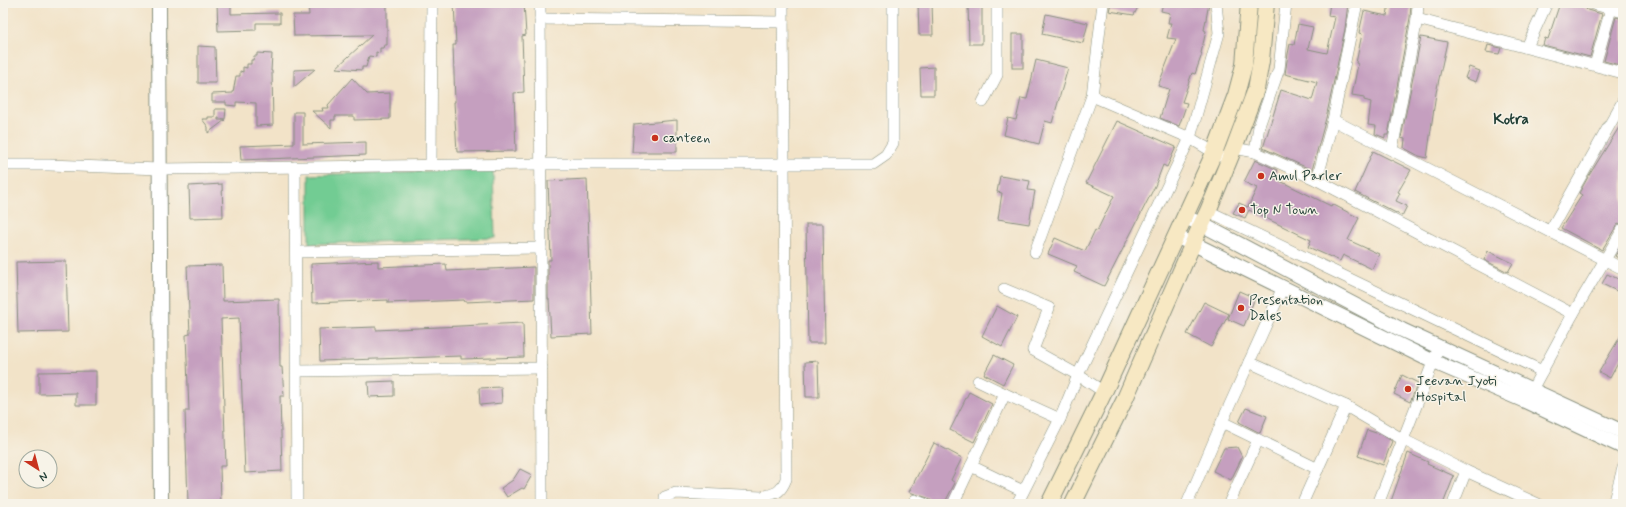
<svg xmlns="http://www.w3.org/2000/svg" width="1626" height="507" font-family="Mynerve,sans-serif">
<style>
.green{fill:#72cc93;stroke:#488464}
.building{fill:#c59fbf}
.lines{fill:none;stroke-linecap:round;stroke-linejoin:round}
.minor-casing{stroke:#88907e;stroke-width:12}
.tertiary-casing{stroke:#88907e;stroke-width:16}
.secondary-casing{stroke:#88907e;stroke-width:18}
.minor{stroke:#fff;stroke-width:11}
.tertiary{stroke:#fff;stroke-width:14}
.secondary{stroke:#f7e8c3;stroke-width:16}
.poi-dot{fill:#c8321e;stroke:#f7f3e8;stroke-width:1.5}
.labels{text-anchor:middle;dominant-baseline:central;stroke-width:3;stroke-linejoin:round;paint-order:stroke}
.poi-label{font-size:14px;fill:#1f3d34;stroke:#f7f3e8;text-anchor:start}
.neighbourhood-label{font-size:15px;font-weight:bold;fill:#1f3d34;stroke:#f7f3e8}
</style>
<rect width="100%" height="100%" fill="#f7f3e8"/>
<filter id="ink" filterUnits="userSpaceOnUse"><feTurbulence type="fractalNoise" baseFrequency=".025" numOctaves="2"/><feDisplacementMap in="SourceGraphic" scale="8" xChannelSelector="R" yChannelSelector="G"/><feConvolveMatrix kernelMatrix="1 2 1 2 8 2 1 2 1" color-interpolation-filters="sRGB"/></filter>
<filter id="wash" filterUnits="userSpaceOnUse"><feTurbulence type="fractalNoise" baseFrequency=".012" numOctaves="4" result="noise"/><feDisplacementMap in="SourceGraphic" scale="16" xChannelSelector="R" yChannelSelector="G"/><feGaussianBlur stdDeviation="0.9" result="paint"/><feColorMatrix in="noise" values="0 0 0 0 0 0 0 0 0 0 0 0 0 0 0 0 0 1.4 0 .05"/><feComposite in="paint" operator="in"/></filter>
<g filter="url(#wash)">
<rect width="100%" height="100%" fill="#f2e3c8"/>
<!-- green -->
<path class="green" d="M493 169 495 238 309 244V175Z"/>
<g id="blocks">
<!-- building -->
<g class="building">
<path d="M217 3H231V14L280 13V23H256V30L218 31Z"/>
<path d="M308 3H387V45H384L383 48H380V53L376 52V57L369 56 366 67H362V70L336 68 372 35 294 36 293 15H309Z"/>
<path d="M454 3H524L526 35 522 36 524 92 514 93 516 151 457 152 454 102H455L453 45H456Z"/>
<path d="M918 3H932L933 35H919Z"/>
<path d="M968 3H982V44H969Z"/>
<path d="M1111 3H1140L1134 15 1109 11Z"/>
<path d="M1163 3H1209L1204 30 1206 31 1201 53 1202 54 1195 74 1192 73 1182 102 1187 103 1179 126 1160 118 1169 89 1158 86 1176 39 1167 38 1171 23H1168L1170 13 1161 11Z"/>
<path d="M1330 3H1348L1345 29 1326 118 1312 170 1263 148 1281 90 1312 100 1317 82 1285 74 1288 54 1290 44 1294 45 1298 24 1313 27 1308 49 1327 53 1335 17 1328 16Z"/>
<path d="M1389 3H1411L1410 18 1388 135H1385V138L1375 134 1376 126 1368 125 1371 102 1364 100V97L1352 95 1358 64 1356 63 1362 34 1359 33 1364 11 1387 16Z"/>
<path d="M1560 3H1574L1583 6 1587 10 1602 14 1590 57 1543 45 1545 38 1548 39Z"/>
<path d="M1046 14 1088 23 1083 43 1042 34Z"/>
<path d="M1616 17 1623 19V66L1604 61Z"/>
<rect x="1012" y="34" width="11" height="34"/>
<path d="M1421 37 1447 42 1436 93 1427 158 1419 156 1404 148 1405 139 1401 138Z"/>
<path d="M1488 45 1501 48 1499 54 1486 52Z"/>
<path d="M198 46 215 47 216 83H198Z"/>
<path d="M257 53 272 54 271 71H272L273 125 256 126V103L236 102V106L226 105V102H212V94L233 93 236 76H240V71L243 72V67L247 68V64H251V60H253L254 56H257Z"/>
<path d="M1036 60 1068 68 1052 123 1045 121 1039 144 1004 135 1008 118 1016 120 1021 98 1027 99Z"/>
<path d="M934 67V95H921L920 68Z"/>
<path d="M1469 67 1480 71 1476 82 1465 78Z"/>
<path d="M315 69 294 87V70Z"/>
<path d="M352 78 367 94 390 93V119L354 120V116H335V120H331V128L312 111H323L322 108H329L328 105Z"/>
<path d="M215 109H226L225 119 218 118V120H225L208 133V127L202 119H208V117H215Z"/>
<path d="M294 112H303V144L366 142V155L241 160 240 146 294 144Z"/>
<path d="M677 120V152H632L634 124Z"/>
<path d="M1117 121 1176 147 1167 167 1163 165 1155 186 1104 286 1074 272 1077 266 1048 254 1055 238 1085 251 1095 230 1097 231 1114 196 1086 183Z"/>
<path d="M1623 121V222L1617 225 1602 250 1561 228 1582 195 1579 193 1588 177Z"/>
<path d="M1373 151 1411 170 1398 192 1400 193 1396 201 1407 206 1402 216 1355 192Z"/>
<path d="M1255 160 1278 170 1274 178 1331 206 1332 204 1359 218 1348 240 1379 254 1372 269 1343 255 1340 261 1308 247 1311 240 1249 210 1245 218 1233 213 1239 203 1248 207 1257 188 1244 182Z"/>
<path d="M1000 176 1030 181 1028 190 1035 191 1029 224 998 219 1002 193 997 192Z"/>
<path d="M587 179 592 334 551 336 549 299H548V260H551L548 181Z"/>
<path d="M222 184 223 217 190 218 189 186Z"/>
<path d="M806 224H823L825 343H808Z"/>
<path d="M1623 243V261L1615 256Z"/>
<path d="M1488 251 1513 263 1508 272 1484 260Z"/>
<path d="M66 261 68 332 18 333 16 262Z"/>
<path d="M378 261V267L446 264 447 271 534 267V299L465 302 464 300 388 303V300L312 303 311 264Z"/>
<path d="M222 265 223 301 279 299 280 367H282L284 396H280L282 471 245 473 239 318 221 319 226 466H220L221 504H188L185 411H189L186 335 190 334 187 266Z"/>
<path d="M1607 274 1623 281V294L1602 284Z"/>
<path d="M1239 291 1255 298 1244 326 1228 319Z"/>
<path d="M1204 302 1229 314 1211 347 1187 334Z"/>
<path d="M997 306 1017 317 1002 347 982 336Z"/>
<path d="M523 323 524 357 461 359V356L320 361 319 329 376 327V330Z"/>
<path d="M1623 332V354L1610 378 1599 372Z"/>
<path d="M994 355 1013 365 1003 384 984 374Z"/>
<path d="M818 361 819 397H806L805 362Z"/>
<path d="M96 371V405H76V393L39 394V372Z"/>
<path d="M1402 375 1418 383 1410 402 1394 394Z"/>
<path d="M394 381V396L369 397 368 382Z"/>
<path d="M501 387 502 403 480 405 479 388Z"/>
<path d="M969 392 992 404 974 442 950 430Z"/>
<path d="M1246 408 1267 416 1260 433 1239 422Z"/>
<path d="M1367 430 1382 435 1392 441 1383 465 1358 456Z"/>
<path d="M934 443 962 458 951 480 955 483 944 504H935L928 498 909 492Z"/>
<path d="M1237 447 1242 457 1231 480 1213 471 1224 448Z"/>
<path d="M1408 453 1428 462 1427 464 1454 476 1443 504H1390Z"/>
<path d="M520 469 532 475 524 489 522 488 507 497 501 488 513 480Z"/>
</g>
</g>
</g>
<g filter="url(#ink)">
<use href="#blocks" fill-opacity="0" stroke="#88907e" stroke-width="1"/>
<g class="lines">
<defs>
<g id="minor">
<path d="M540 3 542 504"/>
<path d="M1589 3 1623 12"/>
<path d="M540 19 783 22"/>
<path d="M1417 19 1623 73"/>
<path d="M1527 47 1547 3"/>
<path d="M1595 65 1611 9 1616 3"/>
<path d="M1092 96 1190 138 1220 156"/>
<path d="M983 102 997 75V3"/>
<path d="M1333 120 1623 269"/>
<path d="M1234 148 1255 152 1317 180 1573 314"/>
<path d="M1392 150 1417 19 1418 3"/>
<path d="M1255 152 1259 126 1279 69 1286 3"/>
<path d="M3 165H49L160 169 541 164H873L886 155 893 143V3"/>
<path d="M431 165 432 3"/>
<path d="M295 167 297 504"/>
<path d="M1317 180 1333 120 1357 3"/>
<path d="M1208 211 1542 371"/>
<path d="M1550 231 1623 101"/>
<path d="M296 252 541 248"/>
<path d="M1035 252 1092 96 1103 3"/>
<path d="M1004 289 1049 308 1033 350 1078 375 1104 392"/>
<path d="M1249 362 1346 406 1402 439 1466 471 1538 504"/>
<path d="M297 371 542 368"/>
<path d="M978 381 1005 394"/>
<path d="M1528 397 1573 314 1623 229"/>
<path d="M1222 422 1318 469"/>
<path d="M971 466 1023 491"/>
<path d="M915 500 925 504"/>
<path d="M1229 503 1258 440"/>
<path d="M665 504V497L676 493 762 497C776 493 780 494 786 479L783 3"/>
<path d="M953 504 1005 394 1060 419"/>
<path d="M1017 504 1060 419 1078 375 1190 138 1219 33 1216 3"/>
<path d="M1187 504 1222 422 1283 287"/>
<path d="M1302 504 1346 406"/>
<path d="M1378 504 1439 347"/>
<path d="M1453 504 1466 471"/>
<path d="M1613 504 1623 468"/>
</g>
<g id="tertiary">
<path d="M159 3 161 504"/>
<path d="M1185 217 1201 224 1402 330 1623 432"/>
<path d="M1176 237 1192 243 1434 362 1525 401 1623 447"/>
</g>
<g id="secondary">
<path d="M1049 504 1104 392 1214 153 1236 95 1244 65 1249 3"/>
<path d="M1073 504 1124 401 1197 234 1208 211 1234 148 1256 89 1261 61 1266 3"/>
</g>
</defs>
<!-- minor casing -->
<use href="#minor" class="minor-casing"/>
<!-- tertiary casing -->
<use href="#tertiary" class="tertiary-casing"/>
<!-- secondary casing -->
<use href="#secondary" class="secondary-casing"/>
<!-- minor -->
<use href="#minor" class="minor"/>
<!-- tertiary -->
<use href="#tertiary" class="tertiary"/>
<!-- secondary -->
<use href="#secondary" class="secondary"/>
</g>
</g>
<!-- markers -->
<g class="poi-dot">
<circle cx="655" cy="138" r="4"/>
<circle cx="1261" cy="176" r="4"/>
<circle cx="1242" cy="210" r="4"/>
<circle cx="1241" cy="308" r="4"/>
<circle cx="1408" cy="389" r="4"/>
</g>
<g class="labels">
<!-- poi labels -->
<g class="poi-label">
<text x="663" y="138">canteen</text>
<text x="1269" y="176">Amul Parler</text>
<text x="1250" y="210">Top N Town</text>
<text x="1249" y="300">Presentation<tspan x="1249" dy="16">Dales</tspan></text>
<text x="1416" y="381">Jeevan Jyoti<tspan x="1416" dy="16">Hospital</tspan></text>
</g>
<!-- neighbourhood labels -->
<g class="neighbourhood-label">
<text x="1511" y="120">Kotra</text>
</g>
</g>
<!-- margin -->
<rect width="1626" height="507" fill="none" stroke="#f7f3e8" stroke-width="16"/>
<!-- north arrow -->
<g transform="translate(38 469) rotate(144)"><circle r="19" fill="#f7f3e8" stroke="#a1aaa0"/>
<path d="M0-3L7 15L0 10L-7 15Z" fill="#c8321e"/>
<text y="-6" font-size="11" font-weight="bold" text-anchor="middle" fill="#1f3d34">N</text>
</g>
</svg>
